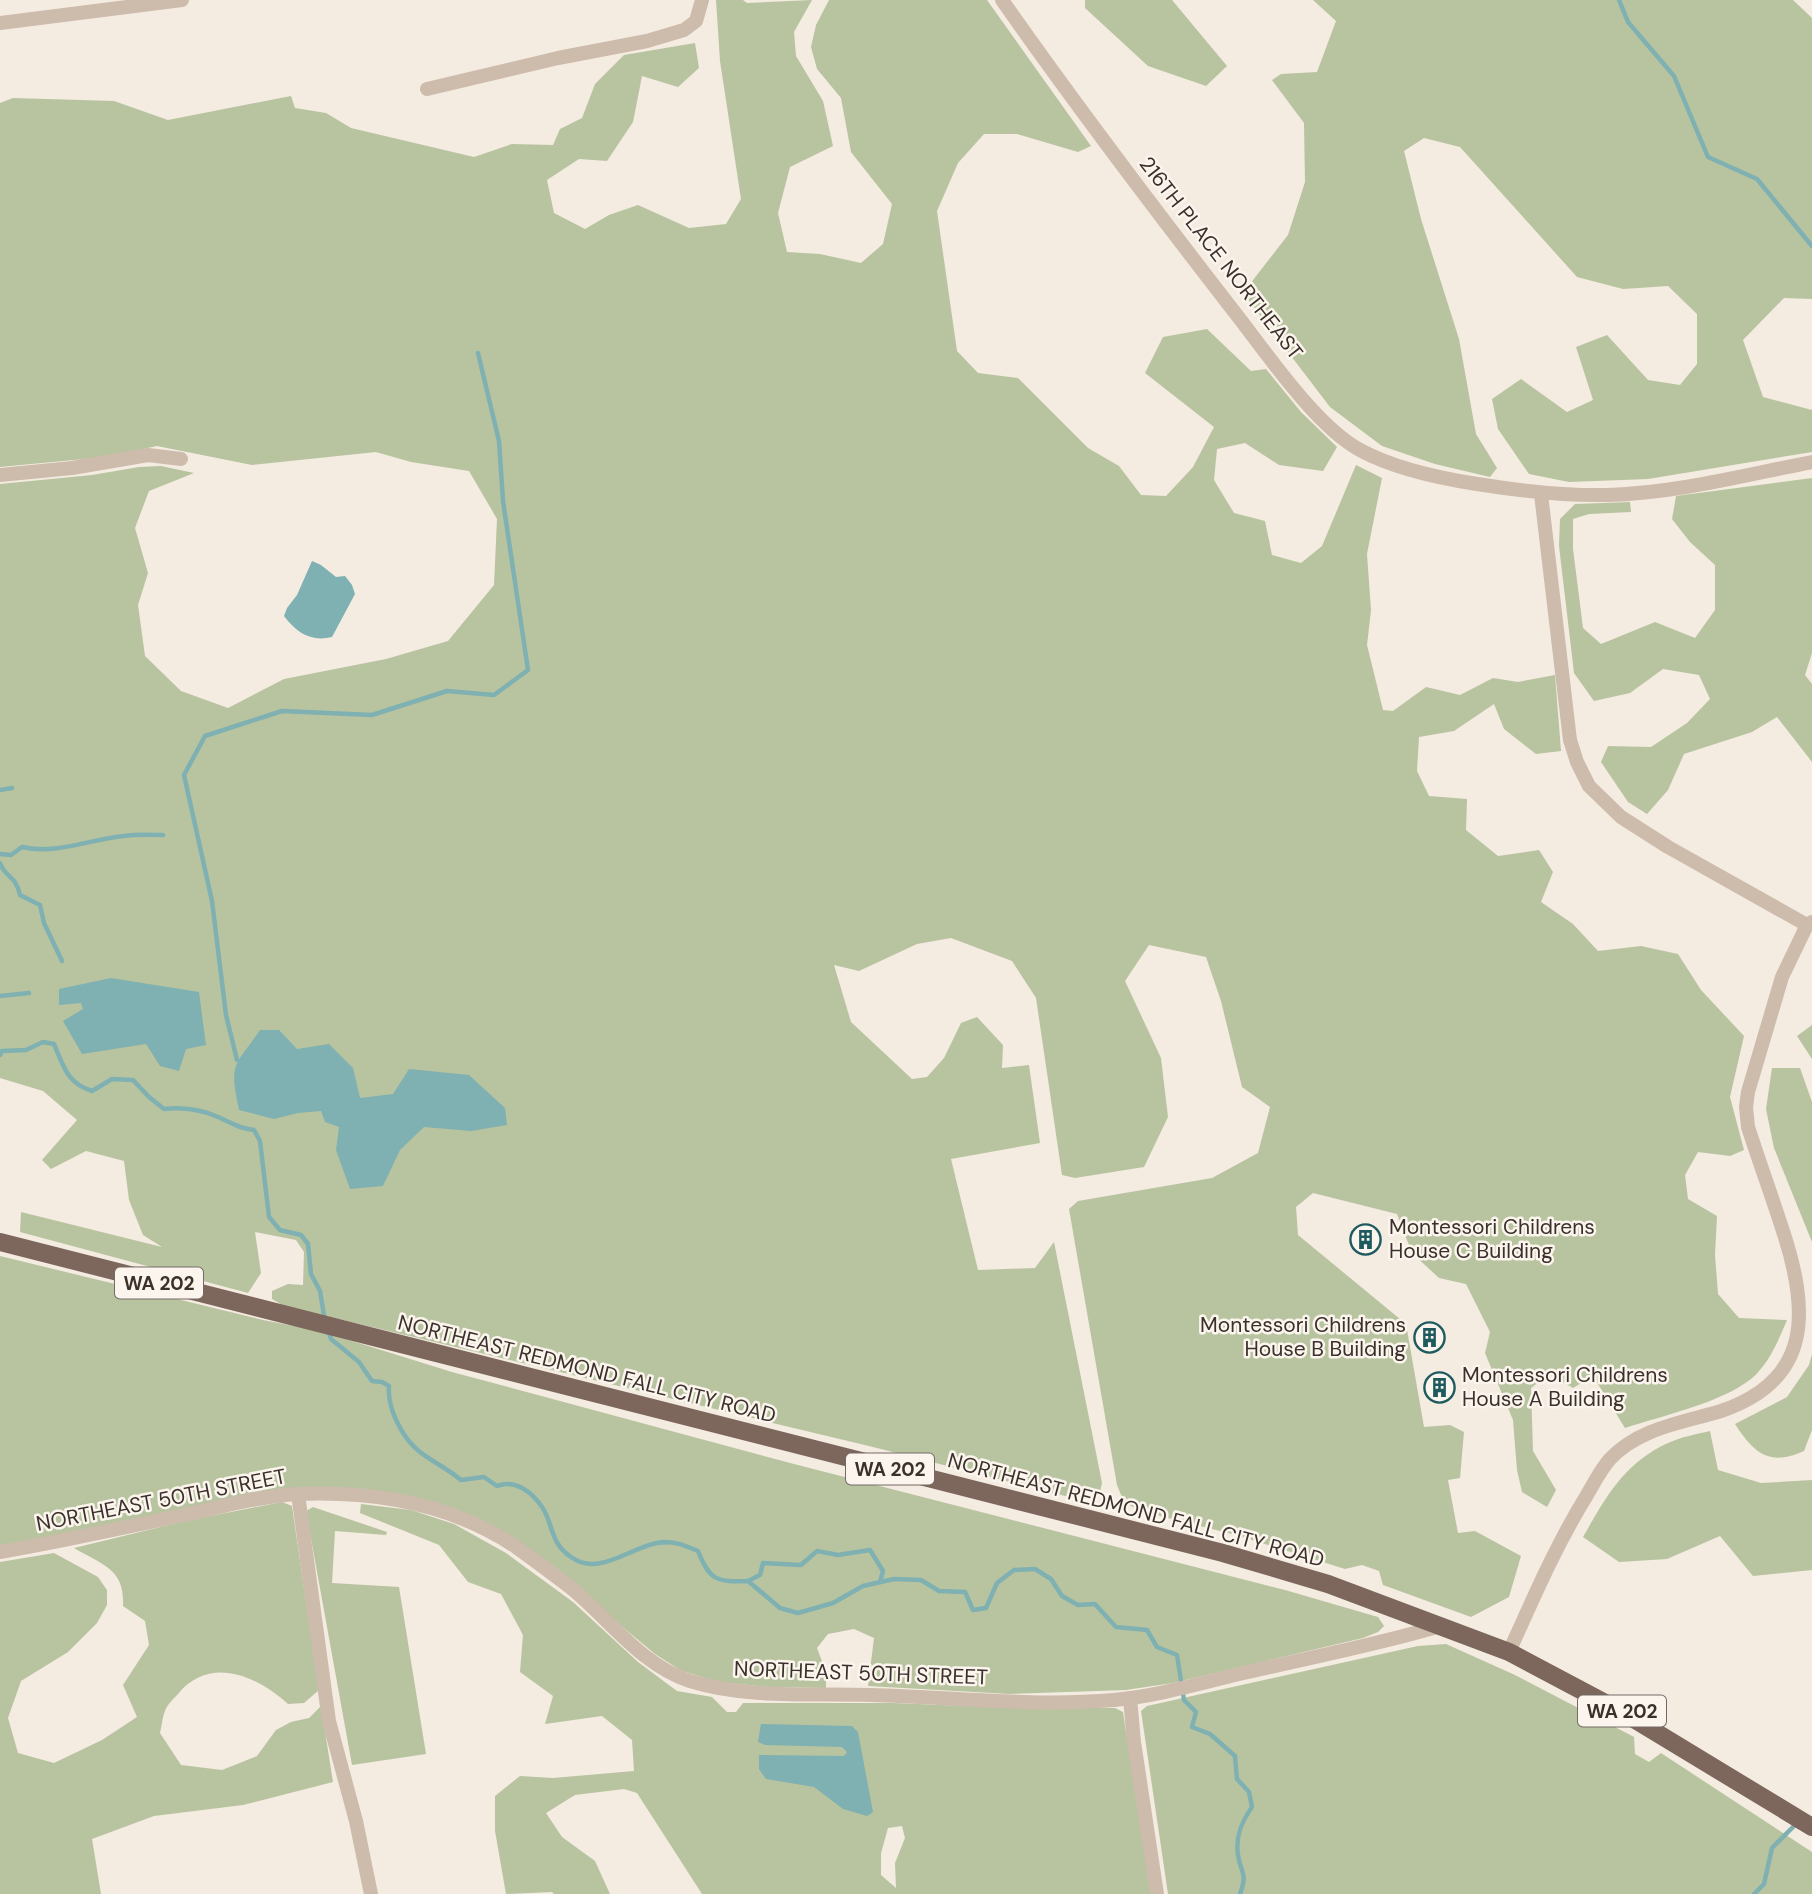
<svg xmlns="http://www.w3.org/2000/svg" width="1812" height="1894" font-family="'DM Sans',sans-serif">
<style>
.green{fill:#b8c4a0;fill-rule:evenodd}
.water{fill:#7fb0b2}
.lines{fill:none;stroke-linecap:round;stroke-linejoin:round}
.stream{stroke:#7fb0b2;stroke-width:4.5}
.street{stroke:#cdbbac;stroke-width:14}
.primary{stroke:#7d675c;stroke-width:18}
.labels{text-anchor:middle;dominant-baseline:central;stroke-width:5;stroke-linejoin:round;paint-order:stroke}
.shield{fill:#fbf5ee;stroke:#756b66;stroke-width:2}
.shield-label{font-size:19px;font-weight:bold;fill:#3b302b}
.street-label{font-size:21px;fill:#3b302b;stroke:#fbf5ee}
.poi-label{font-size:21px;fill:#3b302b;stroke:#fbf5ee;text-anchor:start}
</style>
<rect width="100%" height="100%" fill="#f4ebe1"/>
<!-- green -->
<g class="green">
<path d="M716 0H743L747 3 812 0 794 32 796 56 823 101 833 146 790 167 778 213 787 252 820 254 861 263 883 244 892 204 851 152 841 98 817 69 811 47 816 25 829 0H987L1091 146 1078 152 1017 134H984L958 163 937 211 957 351 978 373 1018 378 1088 448 1119 466 1141 495 1166 496 1193 467 1214 427 1145 373 1163 337 1207 329 1251 371 1266 369 1301 412 1337 447 1323 471 1279 465 1245 443 1217 449 1214 480 1234 513 1265 521 1272 555 1301 563 1322 546 1356 465 1382 478 1367 554 1371 610 1367 645 1383 710 1393 711 1426 687 1460 695 1493 678 1518 682 1555 675 1561 751 1536 754 1504 729 1494 704 1454 731 1419 737 1417 771 1429 796 1467 799 1466 830 1498 856 1539 850 1553 872 1541 902 1573 924 1598 951 1641 946 1678 954 1701 990 1744 1036 1730 1097 1744 1150 1730 1156 1698 1152 1685 1175 1688 1199 1717 1216 1715 1255 1718 1294 1739 1318 1787 1320C1778 1341 1769 1364 1751 1379 1721 1403 1661 1416 1625 1428L1593 1376 1573 1388 1549 1374 1531 1388 1533 1451 1556 1490 1547 1507 1522 1492 1517 1470 1513 1420 1485 1353 1490 1332 1466 1284 1439 1278 1412 1253 1397 1214 1313 1193 1296 1207 1298 1235 1406 1324 1424 1427 1450 1425 1464 1432 1460 1478 1448 1480 1458 1533 1475 1531 1521 1556 1509 1597 1471 1617 1383 1585 1379 1571 1362 1565 1345 1569 1236 1535 1140 1511 1124 1502 1117 1485 1069 1209 1078 1201 1212 1178 1258 1153 1270 1107 1242 1087 1221 1001 1206 957 1149 945 1125 981 1161 1058 1168 1117 1144 1167 1075 1178 1062 1175 1036 998 1012 961 951 938 917 944 859 971 834 965 851 1022 912 1079 927 1077 944 1058 961 1023 977 1017 1003 1045 1002 1068 1029 1065 1040 1143 951 1159 978 1270 1035 1268 1054 1242 1102 1483 1099 1496 1081 1500 869 1446 284 1306 272 1299V1291L288 1284 303 1285 304 1252 296 1240 255 1232 261 1273 248 1293 20 1232 21 1212 162 1247 143 1235 129 1200 124 1161 86 1151 51 1169 42 1160 77 1120 43 1091 0 1078V484L92 475 139 467 161 466 194 473 149 491 135 528 148 573 138 605 145 656 181 691 228 708 284 679 386 659 448 641 494 585 497 519 469 471 411 462 376 452 252 465 157 446 105 457 0 467V103L13 98 114 101 168 120 291 96 295 108 326 113 351 128 474 157 512 144 553 145 560 129 582 118 595 84 624 55 695 43 699 68 678 87 642 76 633 122 607 161 579 159 547 180 554 213 585 229 609 215 638 205 689 228 726 224 741 199 720 61Z"/>
<path d="M1085 0H1172L1227 66 1206 86 1148 66 1085 8Z"/>
<path d="M1313 0H1793L1812 18V299L1784 298 1743 340 1763 397 1812 410V452L1648 479 1569 482 1529 474 1498 429 1492 399 1521 379 1567 412 1593 400 1576 347 1607 335 1648 380 1680 385 1697 364V314L1668 286 1623 289 1577 277 1460 147 1424 138 1404 151 1421 219 1459 339 1476 434 1497 468 1490 477 1435 464 1382 446 1330 407 1243 293 1288 235 1305 182 1304 123 1272 80 1281 74 1317 72 1336 21Z"/>
<path d="M1812 478V653L1805 675 1812 684V762L1777 717 1752 732 1684 754 1668 790 1647 814 1628 802 1601 762 1608 746 1651 747 1687 723 1710 699 1699 675 1663 669 1630 693 1594 701 1574 673 1559 546 1560 519 1575 504 1630 502 1631 512 1589 514 1573 519V549L1583 628 1601 644 1655 622 1695 638 1715 610V565L1690 542 1672 519 1676 496Z"/>
<path d="M1812 1025V1059L1797 1036Z"/>
<path d="M1772 1068H1800L1812 1102V1242L1774 1148 1766 1109Z"/>
<path d="M0 1256 263 1320 320 1331 452 1372 794 1464 1285 1590 1378 1617 1384 1626 1378 1632 1363 1638 1173 1683 1126 1690 1009 1694 868 1686 874 1638 854 1629 828 1634 817 1648 826 1672V1688L768 1687 717 1682 680 1670 655 1654 578 1590 496 1529 360 1490 303 1487 258 1492 95 1529 0 1546Z"/>
<path d="M1812 1354V1430L1804 1451C1769 1467 1754 1453 1735 1424L1787 1397 1809 1365Z"/>
<path d="M1710 1431 1718 1470 1761 1483 1812 1480V1570L1753 1576 1720 1536 1667 1559 1619 1562 1583 1537C1606 1497 1624 1463 1668 1443 1681 1437 1697 1434 1710 1431Z"/>
<path d="M282 1502 292 1506 319 1690 304 1703 288 1704C257 1676 210 1655 178 1694 173 1699 167 1705 165 1711 162 1718 162 1726 160 1733L181 1765 222 1770 257 1756 276 1730 291 1722 309 1718 321 1706 333 1782 243 1805 154 1816 92 1839 101 1894H0V1562L54 1553 98 1577 107 1590V1605L97 1623 68 1652 21 1681 8 1718 18 1753 54 1763 102 1740 137 1717 123 1685 149 1645 145 1621 123 1606C125 1568 102 1565 74 1548L185 1521Z"/>
<path d="M361 1504 411 1510 454 1524 506 1553 573 1602 638 1662 677 1691 712 1697 727 1712H736L743 1703H893L1011 1708H1115L1123 1712 1151 1894H702L637 1793 624 1789 575 1795 546 1813 562 1837 595 1861 610 1894H554L552 1892 506 1894 495 1831V1796L520 1776 553 1778 634 1771 632 1740 602 1716 545 1724 553 1696 520 1672 523 1635 501 1594 468 1582 439 1545 360 1513ZM902 1826 905 1838 895 1863 896 1888 881 1875V1853L888 1828Z"/>
<path d="M313 1507 387 1532 386 1535 335 1531 332 1583 399 1587 426 1754 352 1765 306 1511Z"/>
<path d="M1446 1644 1515 1675 1634 1737 1635 1754 1649 1762 1661 1753 1812 1852V1894H1168L1141 1711 1147 1706 1418 1646Z"/>
</g>
<!-- water -->
<g class="water">
<path d="M312 561 321 565 336 577 345 576 352 585 355 594 332 637C311 642 297 633 284 616L287 608 297 595Z"/>
<path d="M111 978 199 992 206 1045 186 1049 179 1071 160 1066 146 1044 82 1054 63 1021 83 1009 81 1003 59 1005V989Z"/>
<path d="M260 1030H279L297 1049 329 1044 353 1068 360 1098 393 1094 409 1069 469 1075 505 1108 507 1125 471 1131 424 1127 400 1150 383 1186 350 1189 336 1150 339 1127 325 1122 321 1111 298 1113 274 1119 239 1110C229 1062 234 1068 260 1030Z"/>
<path d="M761 1724 852 1726 858 1732 873 1812 867 1816 843 1809 814 1787 766 1779 759 1769V1755L844 1756 847 1752 842 1747 765 1745 758 1742Z"/>
</g>
<g class="lines">
<!-- stream -->
<g class="stream">
<path d="M1619 0 1628 22 1674 76 1708 157 1757 179 1812 246"/>
<path d="M0 790 12 788"/>
<path d="M0 854 11 855 22 847C56 855 90 839 124 836 137 834 150 835 163 835"/>
<path d="M0 863C5 878 16 875 20 895L40 905 44 923 62 961"/>
<path d="M0 996 29 993"/>
<path d="M0 1055 2 1051 26 1050 43 1042 54 1044C64 1067 67 1083 92 1091L112 1079 133 1080 149 1097 164 1109C179 1107 198 1109 213 1115 229 1121 236 1128 254 1130L260 1141 269 1217 280 1230 301 1235 308 1244 311 1274 320 1291 325 1321"/>
<path d="M237 1060 226 1015 212 901 184 775 205 736 282 711 372 715 447 691 494 695 528 670 503 501 499 441 478 353"/>
<path d="M328 1329 331 1339 359 1362 372 1381 382 1382 389 1386C387 1408 402 1438 420 1452 433 1462 448 1469 461 1480L484 1477 497 1486C515 1479 532 1492 542 1507 553 1522 549 1542 571 1557 598 1577 629 1548 657 1543 672 1540 684 1545 698 1551 710 1581 717 1582 748 1581L780 1608 798 1613 833 1603 863 1586 894 1579 921 1580 939 1591 965 1592 973 1610 986 1608 997 1583 1014 1570 1035 1569 1051 1579 1062 1596 1078 1605 1095 1604 1116 1627 1147 1630 1157 1647 1177 1655 1184 1700 1196 1712 1192 1727 1210 1734 1235 1756 1237 1779 1249 1792 1252 1807C1242 1821 1235 1836 1238 1855 1241 1875 1248 1872 1240 1894"/>
<path d="M748 1581 760 1575 763 1563 801 1565 817 1551 838 1555 870 1550 883 1571 880 1582"/>
<path d="M1754 1894 1764 1884 1772 1848 1798 1822"/>
</g>
<!-- street -->
<g class="street">
<path d="M1002 0C1077 107 1156 211 1236 314 1268 355 1316 426 1360 450 1395 469 1438 478 1477 484 1521 491 1563 496 1608 495 1677 493 1745 475 1812 462"/>
<path d="M0 23 182 0"/>
<path d="M427 89 558 58 647 41 684 30 696 21 702 0"/>
<path d="M0 475 72 468 148 455 181 459"/>
<path d="M1541 494 1570 740 1577 762 1589 786 1621 817 1668 847 1807 925"/>
<path d="M298 1494 329 1721 356 1821 371 1894"/>
<path d="M0 1552C65 1541 129 1526 194 1513 228 1505 263 1496 298 1494 375 1491 452 1504 516 1547 534 1560 553 1574 571 1588 608 1618 642 1666 690 1681 748 1699 811 1693 871 1695 951 1697 1033 1707 1114 1700 1159 1696 1204 1682 1248 1672 1312 1657 1376 1645 1440 1626"/>
<path d="M1509 1652C1533 1599 1556 1545 1587 1495 1594 1483 1601 1469 1610 1459 1639 1428 1682 1423 1721 1411 1812 1380 1810 1312 1782 1228 1771 1194 1759 1161 1748 1127L1746 1107 1748 1092 1782 977 1807 925 1812 922"/>
<path d="M1130 1698 1134 1742 1157 1894"/>
</g>
<!-- primary -->
<path class="primary" d="M0 1242 1223 1553 1328 1584 1509 1652 1624 1713 1812 1827"/>
</g>
<!-- icons -->
<defs>
<symbol id="building-ring" viewBox="-11 -11 22 22"><circle r="9.5" fill="#fbf5ee" stroke="#1f5a5e" stroke-width="1.5"/><path d="M-4-6H4V6H1V3H-1V6H-4ZM-2.5-4.3h1.7v1.8h-1.7ZM.8-4.3h1.7v1.8H.8ZM-2.5-1h1.7V.8h-1.7ZM.8-1h1.7V.8H.8Z" fill="#1f5a5e"/></symbol>
</defs>
<g fill-rule="evenodd">
<use href="#building-ring" x="1348" y="1222" width="35" height="35"/>
<use href="#building-ring" x="1412" y="1320" width="35" height="35"/>
<use href="#building-ring" x="1422" y="1370" width="35" height="35"/>
</g>
<g class="labels">
<!-- shield labels -->
<g class="shield">
<rect x="115" y="1267.5" width="88" height="31" rx="5"/>
<rect x="846" y="1453.5" width="88" height="31" rx="5"/>
<rect x="1578" y="1695.5" width="88" height="31" rx="5"/>
</g>
<g class="shield-label">
<text x="159" y="1283">WA 202</text>
<text x="890" y="1469">WA 202</text>
<text x="1622" y="1711">WA 202</text>
</g>
<!-- street labels -->
<g class="street-label">
<text transform="translate(1221 258) rotate(52)">216TH PLACE NORTHEAST</text>
<text transform="translate(587 1369) rotate(14)">NORTHEAST REDMOND FALL CITY ROAD</text>
<text transform="translate(161 1500) rotate(-11)">NORTHEAST 50TH STREET</text>
<text transform="translate(1136 1510) rotate(15)">NORTHEAST REDMOND FALL CITY ROAD</text>
<text transform="translate(861 1673) rotate(2)">NORTHEAST 50TH STREET</text>
</g>
<!-- poi labels -->
<g class="poi-label">
<text x="1389" y="1227">Montessori Childrens<tspan x="1389" dy="24">House C Building</tspan></text>
<text x="1406" y="1325" text-anchor="end">Montessori Childrens<tspan x="1406" dy="24">House B Building</tspan></text>
<text x="1462" y="1375">Montessori Childrens<tspan x="1462" dy="24">House A Building</tspan></text>
</g>
</g>
</svg>
